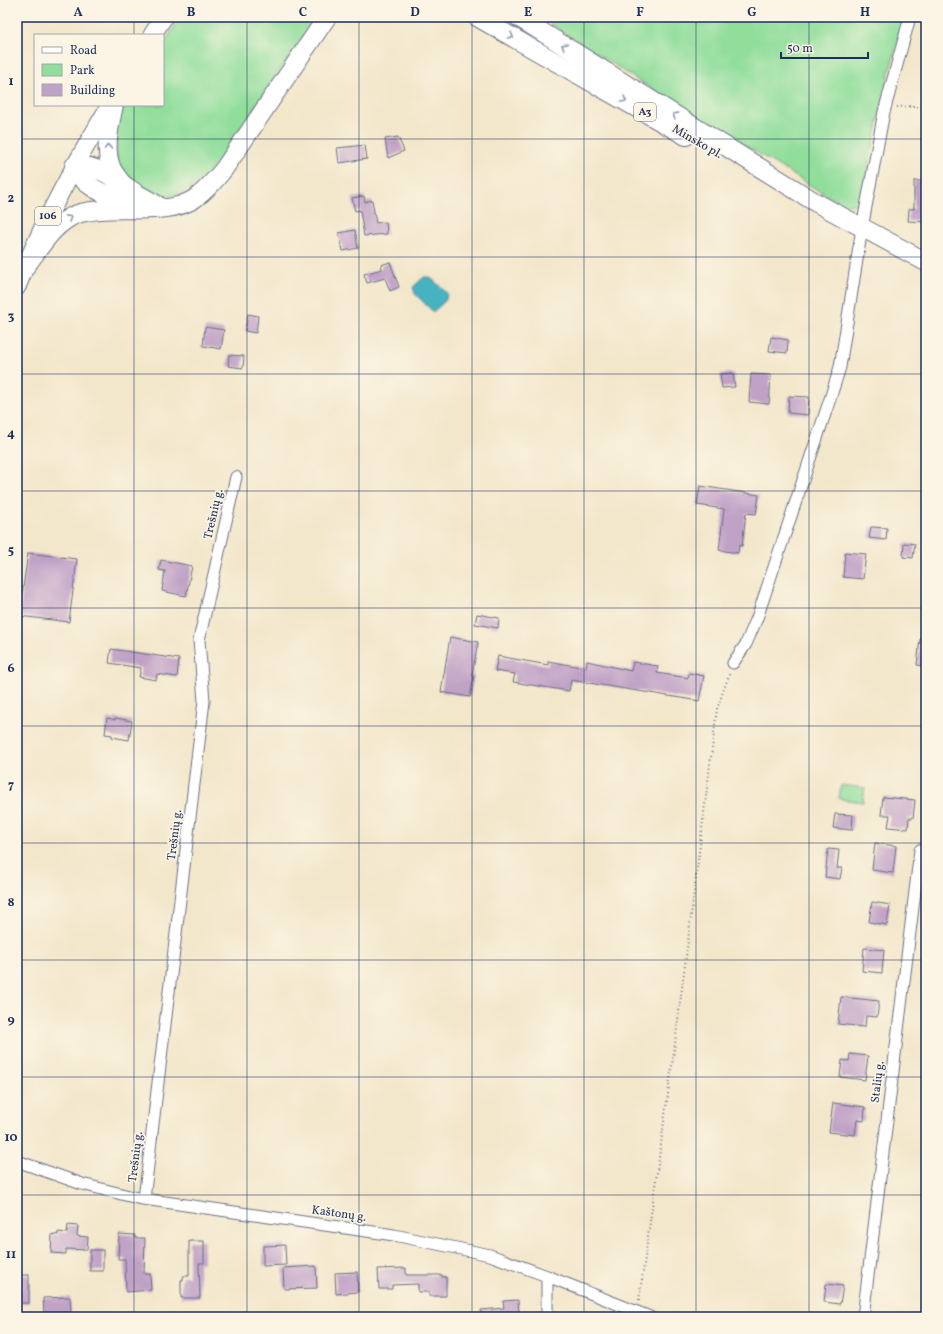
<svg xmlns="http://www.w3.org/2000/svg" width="943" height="1334" font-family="Vollkorn,serif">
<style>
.green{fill:#91de9b;stroke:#56867c}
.water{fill:#45b4c0;stroke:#30728f}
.building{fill:#c1a2c7}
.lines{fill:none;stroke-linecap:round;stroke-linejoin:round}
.minor-casing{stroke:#676f84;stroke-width:13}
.primary-casing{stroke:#676f84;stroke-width:19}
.trunk-casing{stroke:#676f84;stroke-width:20}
.path{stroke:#676f84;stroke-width:2;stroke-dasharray:1 3;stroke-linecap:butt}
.minor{stroke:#fff;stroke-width:11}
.primary{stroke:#fff;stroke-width:17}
.trunk{stroke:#fff;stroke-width:18}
.oneway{stroke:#8d97ae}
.grid{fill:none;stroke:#1b2f5e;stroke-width:1;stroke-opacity:0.55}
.labels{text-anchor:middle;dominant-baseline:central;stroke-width:3.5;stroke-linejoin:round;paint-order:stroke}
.shield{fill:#fcf5e5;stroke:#5e6a86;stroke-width:1}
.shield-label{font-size:11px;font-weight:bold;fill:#1b2f5e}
.street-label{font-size:12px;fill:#1b2f5e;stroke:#fcf5e5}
.neatline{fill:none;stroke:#1b2f5e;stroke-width:1.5}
.grid-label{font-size:13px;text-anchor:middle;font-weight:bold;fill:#1b2f5e}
</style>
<rect width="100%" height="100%" fill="#fcf5e5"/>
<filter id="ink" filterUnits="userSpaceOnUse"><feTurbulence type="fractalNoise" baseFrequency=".025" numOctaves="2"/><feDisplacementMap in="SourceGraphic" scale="8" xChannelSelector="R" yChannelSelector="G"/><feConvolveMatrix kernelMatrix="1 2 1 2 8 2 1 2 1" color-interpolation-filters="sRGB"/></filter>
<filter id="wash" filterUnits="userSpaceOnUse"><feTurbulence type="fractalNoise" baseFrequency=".012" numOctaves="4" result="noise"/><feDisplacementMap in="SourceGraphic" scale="16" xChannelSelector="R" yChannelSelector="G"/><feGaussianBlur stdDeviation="0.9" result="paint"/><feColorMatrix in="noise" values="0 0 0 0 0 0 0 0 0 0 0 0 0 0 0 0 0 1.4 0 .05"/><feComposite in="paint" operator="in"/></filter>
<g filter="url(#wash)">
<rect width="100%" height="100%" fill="#f3e7cb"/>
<!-- green -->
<g class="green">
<path d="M180 17H316L217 163C196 186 187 196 155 197L118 169 115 128 121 112 125 105H163V45Z"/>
<path d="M540 17H905L889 73 861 201 856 204 844 206 633 77Z"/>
<path d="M841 785 865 788 863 802 839 799Z"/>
</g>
<!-- water -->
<path class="water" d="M424 277H430L447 293 446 300 433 312 415 294 413 287Z"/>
<g id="blocks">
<!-- building -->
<g class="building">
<path d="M398 137 404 151 388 158 385 139Z"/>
<path d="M365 145 367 159 339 163 337 148Z"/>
<path d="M914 181H925L924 210H926V222L908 221 909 209H914Z"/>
<path d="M364 196 365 202 372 200 376 223 386 222 387 234 364 236 360 210 355 211 352 198Z"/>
<path d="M355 230 358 248 343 251 339 233Z"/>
<path d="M390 262 399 287 390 291 385 278 367 283 364 274 382 269 381 265Z"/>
<path d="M248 314 258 316 256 333 245 331Z"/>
<path d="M205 327 224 330 221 349 203 346Z"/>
<path d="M771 337 788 340 787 353 769 351Z"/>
<path d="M229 355 244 356 243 368 228 366Z"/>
<path d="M733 373 735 387 722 388 720 374Z"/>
<path d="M751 374 771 375 769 404 749 402Z"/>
<path d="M789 396 809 397 808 415 788 413Z"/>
<path d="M700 486 759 495 756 514 746 513 742 546 739 545 738 553 719 550 724 509 697 505Z"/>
<path d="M871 527 887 528 886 540 869 538Z"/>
<path d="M904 543 915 544 913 558 903 557Z"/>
<path d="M845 552 866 554 863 579 843 577Z"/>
<path d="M28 553 77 559 69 622 19 616Z"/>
<path d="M161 560 192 566 186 596 162 591 165 571 159 570Z"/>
<path d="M477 614 499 618 498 628 475 624Z"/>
<path d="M450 637 478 642 472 675 474 676 470 697 441 692Z"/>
<path d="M920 639 926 640V666L917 665Z"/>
<path d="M111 649 179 659 177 677 157 674 156 680 139 677 141 668 109 663Z"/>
<path d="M498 656 548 665V661L586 668 587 661 631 671 633 662 658 666 657 673 688 678 689 673 704 676 699 701 571 680 569 691 513 682 515 674 495 671Z"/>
<path d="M107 718 115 720V718L132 721 129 740 112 737V735L105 734Z"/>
<path d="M883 797 915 800 913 818H909L908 829 888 827 890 815H881Z"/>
<path d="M835 814 853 815 852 830 833 828Z"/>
<path d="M875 843 896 846 893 873 872 870Z"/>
<path d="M828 849 839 850 837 868H842L840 879 825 877Z"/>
<path d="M872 902 890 905 887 925 869 922Z"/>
<path d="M864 948 884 950 882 973 862 971Z"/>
<path d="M841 997 879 1001 877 1017 866 1016 865 1027 838 1024Z"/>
<path d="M850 1054 868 1056 865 1080 840 1077 842 1060 849 1061Z"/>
<path d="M833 1103 865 1107 864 1121 857 1120 855 1135 829 1132Z"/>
<path d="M68 1225 78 1226 77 1236 88 1237 87 1250 66 1249V1254L51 1253 52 1234 58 1235V1232L67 1233Z"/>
<path d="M119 1234 135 1235V1238H145L144 1274H150L151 1290 126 1292 125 1259H118Z"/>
<path d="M189 1241H204V1263H199L200 1298H181V1280H183V1276H189Z"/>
<path d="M285 1245 286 1265 263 1266V1246Z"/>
<rect x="90" y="1250" width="13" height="21"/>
<path d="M316 1266 317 1288 284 1289 283 1268Z"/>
<path d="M406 1268V1275H442V1277H446V1296H429V1292H418V1284L392 1285V1289H379L378 1269Z"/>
<path d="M357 1272 358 1292 336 1294 335 1273Z"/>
<rect x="17" y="1275" width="12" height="28"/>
<path d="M826 1284 843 1286 840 1304 824 1302Z"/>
<path d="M70 1297 71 1312 44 1313 43 1298Z"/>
<path d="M518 1300 519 1314H513V1317H481V1310L504 1308 503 1301Z"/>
</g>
</g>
</g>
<g filter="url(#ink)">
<use href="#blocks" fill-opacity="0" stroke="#676f84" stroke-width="1"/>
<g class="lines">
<defs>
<g id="minor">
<path d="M733 663 746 644 757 618 831 396 840 367 862 228 884 112 910 17"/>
<path d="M17 1161 82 1184 137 1198 394 1235 490 1255 547 1276 650 1317"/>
<path d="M144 1199 204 701 199 640 236 477"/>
<path d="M547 1276V1317"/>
<path d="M863 1317 920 850"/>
</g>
<g id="primary">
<path d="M152 35 164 17"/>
<path d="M17 287C42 223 75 164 110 105"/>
</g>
<g id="trunk">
<path d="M477 17 686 136"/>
<path d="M518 17 815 202 926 262"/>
<path d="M114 105C110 125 103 149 112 169 114 173 118 178 121 182"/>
<path d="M136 206C114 197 83 190 74 166 98 164 116 180 136 193 145 198 154 203 163 208"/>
<path d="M25 267C38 251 50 229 69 218 78 212 91 211 101 210 130 207 169 215 194 199 206 191 215 180 224 169L327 17"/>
</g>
</defs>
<!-- minor casing -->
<use href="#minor" class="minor-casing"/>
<!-- primary casing -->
<use href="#primary" class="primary-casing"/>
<!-- trunk casing -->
<use href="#trunk" class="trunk-casing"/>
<!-- path -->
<g class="path">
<path d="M897 107 926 106"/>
<path d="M639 1300 675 1044 717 709 730 672"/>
</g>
<!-- minor -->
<use href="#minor" class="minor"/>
<!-- primary -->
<use href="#primary" class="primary"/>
<!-- trunk -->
<use href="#trunk" class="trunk"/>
</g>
<!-- one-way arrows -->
<defs><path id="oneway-chevron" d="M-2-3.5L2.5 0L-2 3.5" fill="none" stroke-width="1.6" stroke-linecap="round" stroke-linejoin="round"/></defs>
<g class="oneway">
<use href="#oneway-chevron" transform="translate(511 36) rotate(30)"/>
<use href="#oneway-chevron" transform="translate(564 46) rotate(-148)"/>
<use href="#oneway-chevron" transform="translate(624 100) rotate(30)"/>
<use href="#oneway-chevron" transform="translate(675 115) rotate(-148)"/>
<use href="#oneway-chevron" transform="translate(108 147) rotate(-91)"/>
<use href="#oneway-chevron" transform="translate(69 218) rotate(-29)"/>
</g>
</g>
<!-- grid -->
<path class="grid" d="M134 17V35M247 17V1317M359 17V1317M472 17V1317M584 17V1317M696 17V1317M809 17V1317M134 105V1317M17 139H926M17 257H926M17 374H926M17 491H926M17 608H926M17 726H926M17 843H926M17 960H926M17 1077H926M17 1195H926"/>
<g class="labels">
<!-- shield labels -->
<g class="shield">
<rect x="634" y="103" width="22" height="18" rx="3"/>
<rect x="35" y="207" width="26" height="18" rx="3"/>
</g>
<g class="shield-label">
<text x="645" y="112">A3</text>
<text x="48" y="216">106</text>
</g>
<!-- street labels -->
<g class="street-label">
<text transform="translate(697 142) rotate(30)">Minsko pl.</text>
<text transform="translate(214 514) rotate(-77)">Trešnių g.</text>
<text transform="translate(175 835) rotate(-83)">Trešnių g.</text>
<text transform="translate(878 1082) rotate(-83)">Stalių g.</text>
<text transform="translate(136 1157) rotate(-83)">Trešnių g.</text>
<text transform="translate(339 1214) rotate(8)">Kaštonų g.</text>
</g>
</g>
<!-- margin -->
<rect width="943" height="1334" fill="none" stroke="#fcf5e5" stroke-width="44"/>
<!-- legend -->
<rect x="34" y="34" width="130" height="72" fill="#fcf5e5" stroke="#a2a6af"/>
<rect x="42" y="47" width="20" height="6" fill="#ffffff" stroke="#a2a6af"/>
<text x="70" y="54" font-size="12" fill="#1b2f5e">Road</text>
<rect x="42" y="64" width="20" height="12" fill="#91de9b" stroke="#a2a6af"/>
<text x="70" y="74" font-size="12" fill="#1b2f5e">Park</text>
<rect x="42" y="84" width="20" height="12" fill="#c1a2c7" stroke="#a2a6af"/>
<text x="70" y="94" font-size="12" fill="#1b2f5e">Building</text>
<!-- scale -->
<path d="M781 52v6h87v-6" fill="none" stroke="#1b2f5e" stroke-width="2"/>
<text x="787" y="52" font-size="12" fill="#1b2f5e" stroke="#fcf5e5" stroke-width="3" paint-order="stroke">50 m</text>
<rect x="22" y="22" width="899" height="1290" class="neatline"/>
<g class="grid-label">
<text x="78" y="16">A</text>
<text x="191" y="16">B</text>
<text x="303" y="16">C</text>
<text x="415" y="16">D</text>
<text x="528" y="16">E</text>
<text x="640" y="16">F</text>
<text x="752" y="16">G</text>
<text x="865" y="16">H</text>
<text x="11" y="85">1</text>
<text x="11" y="202">2</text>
<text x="11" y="320">3</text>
<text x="11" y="437">4</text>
<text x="11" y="554">5</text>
<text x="11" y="672">6</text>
<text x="11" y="789">7</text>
<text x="11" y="906">8</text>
<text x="11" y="1023">9</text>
<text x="11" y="1141">10</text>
<text x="11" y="1258">11</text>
</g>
</svg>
